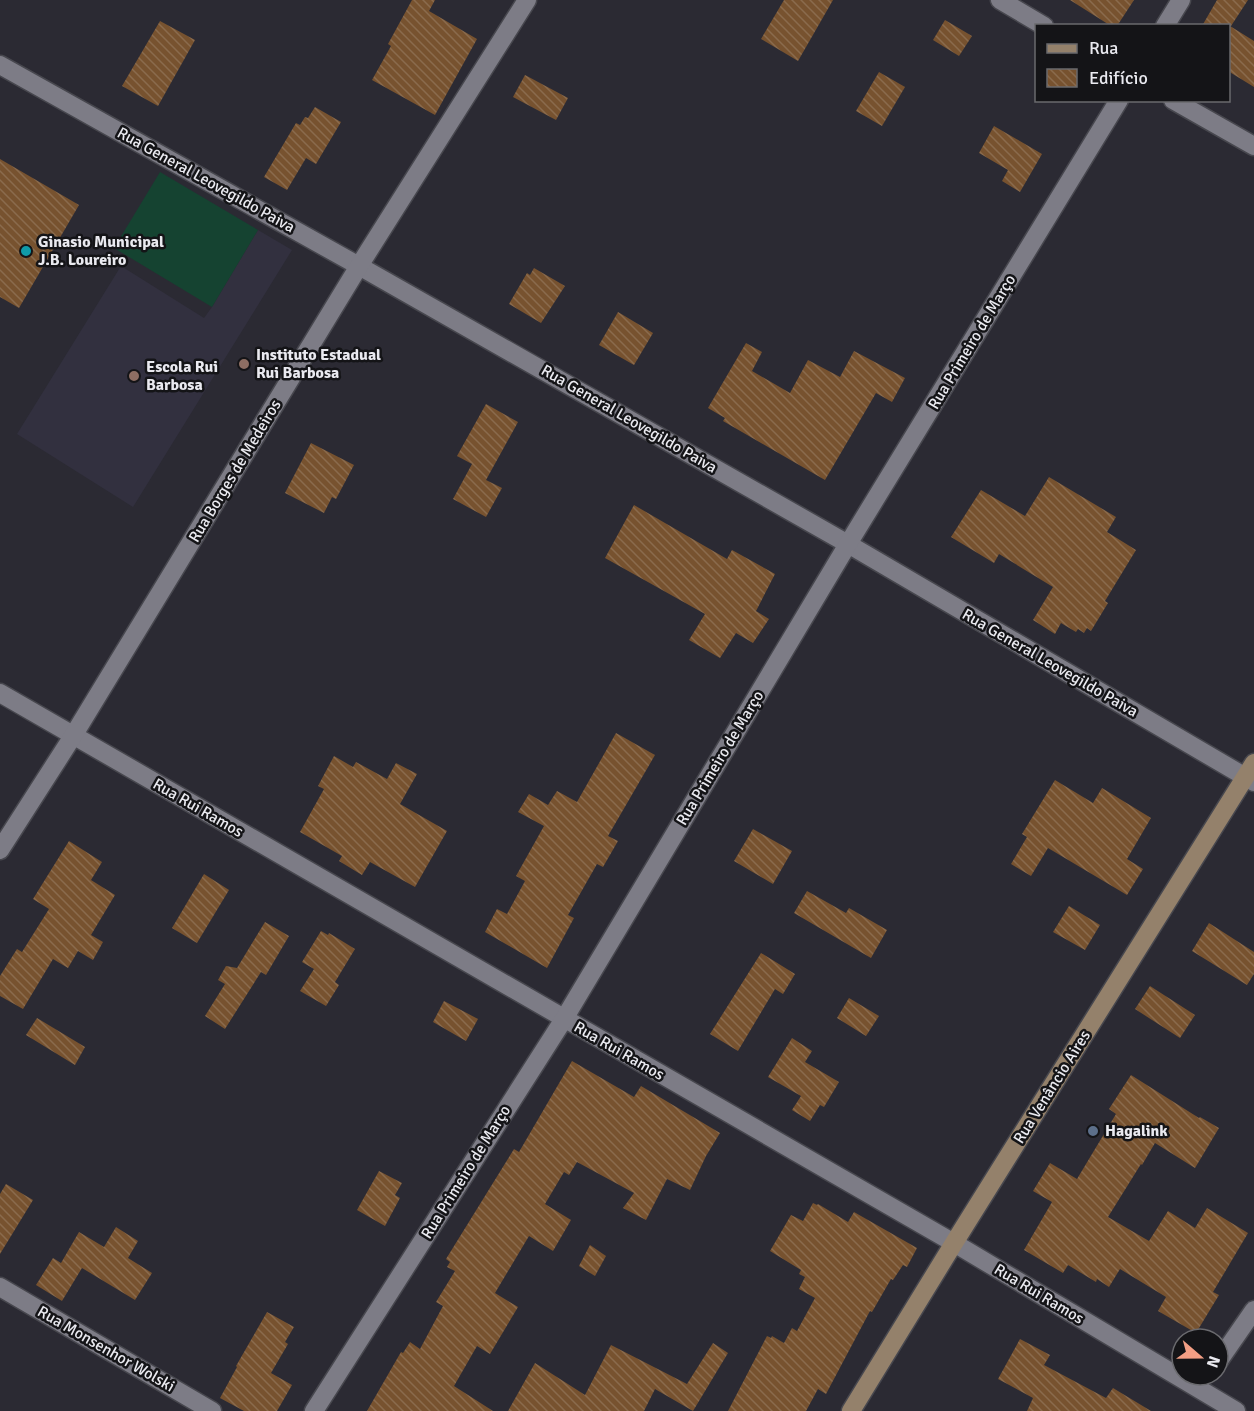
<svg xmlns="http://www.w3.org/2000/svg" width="1254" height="1411" font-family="Signika,sans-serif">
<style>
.built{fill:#32303f}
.grass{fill:#154331}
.building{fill:url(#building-back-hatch)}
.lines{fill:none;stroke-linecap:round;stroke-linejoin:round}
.minor-casing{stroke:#47474e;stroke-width:21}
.secondary-casing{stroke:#47474e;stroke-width:21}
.minor{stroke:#7d7c86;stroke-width:18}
.secondary{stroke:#94816b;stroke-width:18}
.culture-dot{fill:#0f9aa8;stroke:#141417;stroke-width:2}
.education-dot{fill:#8d6e63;stroke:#141417;stroke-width:2}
.service-dot{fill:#5c6f8a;stroke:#141417;stroke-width:2}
.labels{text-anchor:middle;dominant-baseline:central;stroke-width:5;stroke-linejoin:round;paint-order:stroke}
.street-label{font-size:16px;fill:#eaeaf0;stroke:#141417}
.poi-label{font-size:16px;font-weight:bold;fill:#eaeaf0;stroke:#141417;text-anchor:start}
</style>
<defs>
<pattern id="building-back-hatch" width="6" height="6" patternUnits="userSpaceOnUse" patternTransform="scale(1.5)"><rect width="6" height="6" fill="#77522f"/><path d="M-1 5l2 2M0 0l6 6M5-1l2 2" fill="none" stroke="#8a6b4d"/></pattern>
</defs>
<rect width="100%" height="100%" fill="#2b2a33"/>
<!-- built -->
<path class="built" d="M258 230 292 250 133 507 17 434 121 266 204 318 212 307Z"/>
<!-- grass -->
<path class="grass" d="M160 172 258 230 212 307 114 248Z"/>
<!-- building -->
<g class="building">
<path d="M412 0H435L429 11 477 39 435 115 372 80 391 46 388 44Z"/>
<path d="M784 0H833L798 61 761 39Z"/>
<path d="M1070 0H1134L1117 26H1111Z"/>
<path d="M1217 0H1248L1231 26H1230L1254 41V87L1228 71V26H1202Z"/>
<path d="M945 20 972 36 959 56 933 40Z"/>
<path d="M160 21 195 40 158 106 122 86Z"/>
<path d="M879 72 905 87 882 126 856 111Z"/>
<path d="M525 75 568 98 556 120 513 97Z"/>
<path d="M315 107 341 122 316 164 306 158 287 190 264 177 296 123 300 125 305 117 308 118Z"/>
<path d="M994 126 1042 154 1020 192 1002 181 1008 170 979 153Z"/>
<path d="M0 159 79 205 19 308 0 297Z"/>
<path d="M534 268 565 286 541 323 509 304 527 273 530 275Z"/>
<path d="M618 312 653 333 634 365 599 345Z"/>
<path d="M746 343 762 352 752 371 790 393 808 360 840 377 854 351 905 378 892 402 876 393 825 480 723 421 725 418 708 408Z"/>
<path d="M486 404 518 422 486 480 502 488 486 517 453 499 472 464 457 456Z"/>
<path d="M311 443 354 465 336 499 332 497 324 513 285 493Z"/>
<path d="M1049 477 1116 517 1107 532 1136 550 1105 601 1108 603 1091 631 1087 628 1084 633 1078 629 1076 632 1061 623 1055 634 1033 620 1053 587 999 554 994 563 951 537 981 490 1025 516Z"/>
<path d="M634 505 727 559 732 550 775 574 756 611 769 619 753 643 736 633 720 658 689 640 705 614 605 558Z"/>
<path d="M616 733 655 755 608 836 618 841 603 867 597 864 568 915 574 918 547 968 485 932 497 909 507 914 525 881 516 876 544 826 518 812 529 794 548 805 557 791 577 802Z"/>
<path d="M334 756 353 767 356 762 387 779 396 763 417 774 400 804 447 831 415 887 370 862 362 875 339 861 342 856 300 832 324 789 318 786Z"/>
<path d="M1055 780 1093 803 1102 788 1151 818 1127 859 1143 869 1127 895 1048 848 1031 876 1011 864 1027 837 1022 834Z"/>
<path d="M753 829 792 851 773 884 734 861Z"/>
<path d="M69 841 102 862 91 880 115 895 91 935 103 942 93 960 78 951 68 968 53 959 23 1009 0 996V976L17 949 22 952 49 909 33 899Z"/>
<path d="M204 874 229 890 197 943 172 928Z"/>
<path d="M807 891 846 913 849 908 887 930 871 958 794 913Z"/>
<path d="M1069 906 1100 925 1085 950 1053 932Z"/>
<path d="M265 922 289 936 266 975 261 972 225 1029 205 1016 225 984 218 980 226 966 237 968Z"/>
<path d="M1209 923 1254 952V974L1247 985 1192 951Z"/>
<path d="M321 931 328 935 329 933 355 949 335 982 339 985 326 1006 300 991 314 969 302 962Z"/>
<path d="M761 953 795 974 783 994 775 989 738 1051 710 1034Z"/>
<path d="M1150 986 1195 1015 1180 1038 1135 1009Z"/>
<path d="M849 998 879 1016 866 1036 837 1018Z"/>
<path d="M444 1001 478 1019 466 1041 433 1022Z"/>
<path d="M37 1018 85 1047 75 1065 26 1035Z"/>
<path d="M792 1038 812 1051 805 1062 839 1082 824 1107 820 1105 810 1121 792 1110 801 1096 768 1077Z"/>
<path d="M572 1061 634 1097 641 1086 720 1133 706 1156 690 1190 667 1179 646 1220 623 1208 634 1193 577 1162 569 1175 564 1172 545 1204 571 1220 553 1251 529 1236 495 1293 518 1307 490 1354 477 1346 454 1386 493 1411H367L401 1352 403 1353 410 1342 420 1349 443 1306 436 1302 455 1271 447 1267 450 1262 446 1259 514 1149 519 1152Z"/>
<path d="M1131 1075 1199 1118 1200 1117 1219 1128 1195 1168 1155 1143 1142 1165 1141 1164 1108 1217 1149 1241 1168 1211 1195 1228 1207 1208 1248 1233 1213 1292 1219 1295 1196 1333 1158 1311 1166 1297 1120 1269 1109 1287 1097 1279 1096 1282 1068 1265 1063 1273 1024 1250 1052 1202 1033 1191 1050 1163 1077 1179 1116 1114 1109 1109Z"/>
<path d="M379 1171 402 1183 395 1195 400 1198 385 1226 357 1210Z"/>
<path d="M6 1184 33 1200 0 1254V1194Z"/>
<path d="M813 1203 817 1205 818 1204 848 1222 854 1212 917 1248 907 1267 903 1265 893 1280 891 1279 872 1312 870 1311 826 1394 818 1389 806 1411H728L767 1336 771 1338 772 1336 784 1343 792 1328 797 1331 815 1298 799 1289 805 1277 799 1274 801 1270 770 1251 791 1215 803 1221Z"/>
<path d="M116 1227 138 1241 128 1258 152 1273 135 1300 82 1268 62 1301 36 1285 53 1258 61 1263 79 1232 104 1247Z"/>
<path d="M590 1245 606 1256 595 1276 579 1266Z"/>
<path d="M267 1312 294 1327 285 1342 288 1344 271 1373 292 1385 277 1411H244L220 1398 237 1367 236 1366Z"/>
<path d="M1020 1339 1050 1355 1044 1365 1106 1398 1113 1388 1151 1411H1027L1033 1398 998 1379Z"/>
<path d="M713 1343 728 1353 693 1411 655 1389 644 1411H508L535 1363 585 1395 611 1345 687 1384Z"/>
</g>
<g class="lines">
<defs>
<g id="minor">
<path d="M1000 0 1044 26"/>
<path d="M1165 26 1181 0"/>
<path d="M0 65 359 266 848 544 1254 782"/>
<path d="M1173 100 1254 146"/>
<path d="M0 693 954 1243 1236 1411"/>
<path d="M0 850 73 736 359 266 527 0"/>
<path d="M0 1287 212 1411"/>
<path d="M1218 1362 1254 1310"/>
<path d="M314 1411 564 1019 848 544 1119 100"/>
</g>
<path id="secondary" d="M851 1411 954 1243 1254 763"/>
</defs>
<!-- minor casing -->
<use href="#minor" class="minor-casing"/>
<!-- secondary casing -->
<use href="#secondary" class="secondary-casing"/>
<!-- minor -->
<use href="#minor" class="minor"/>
<!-- secondary -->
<use href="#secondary" class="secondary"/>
</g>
<!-- markers -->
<circle class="culture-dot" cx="26" cy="251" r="6"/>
<g class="education-dot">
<circle cx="244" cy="364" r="6"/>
<circle cx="134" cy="376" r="6"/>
</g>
<circle class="service-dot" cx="1093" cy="1131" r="6"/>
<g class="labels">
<!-- street labels -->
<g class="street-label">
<text transform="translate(206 180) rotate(29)">Rua General Leovegildo Paiva</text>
<text transform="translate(972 342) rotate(-59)">Rua Primeiro de Março</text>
<text transform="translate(629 419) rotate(30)">Rua General Leovegildo Paiva</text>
<text transform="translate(235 471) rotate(-59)">Rua Borges de Medeiros</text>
<text transform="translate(1050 663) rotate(30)">Rua General Leovegildo Paiva</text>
<text transform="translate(720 758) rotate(-59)">Rua Primeiro de Março</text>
<text transform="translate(198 808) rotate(30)">Rua Rui Ramos</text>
<text transform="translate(619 1051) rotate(30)">Rua Rui Ramos</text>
<text transform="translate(1052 1087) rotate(-58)">Rua Venâncio Aires</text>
<text transform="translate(466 1172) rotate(-58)">Rua Primeiro de Março</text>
<text transform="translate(1039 1294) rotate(31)">Rua Rui Ramos</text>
<text transform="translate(106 1349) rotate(30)">Rua Monsenhor Wolski</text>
</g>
<!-- poi labels -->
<g class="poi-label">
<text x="38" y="242">Ginasio Municipal<tspan x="38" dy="18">J.B. Loureiro</tspan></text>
<text x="256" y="355">Instituto Estadual<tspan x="256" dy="18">Rui Barbosa</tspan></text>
<text x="146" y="367">Escola Rui<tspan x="146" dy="18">Barbosa</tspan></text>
<text x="1105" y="1131">Hagalink</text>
</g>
</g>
<!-- legend -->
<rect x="1035" y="24" width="195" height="78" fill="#141417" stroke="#6a6a6e" stroke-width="1.5"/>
<rect x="1047" y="44" width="30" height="9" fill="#94816b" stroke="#6a6a6e" stroke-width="1.5"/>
<text x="1089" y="54" font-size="18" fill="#eaeaf0">Rua</text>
<rect x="1047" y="69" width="30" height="18" fill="url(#building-back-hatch)" stroke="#6a6a6e" stroke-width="1.5"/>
<text x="1089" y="84" font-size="18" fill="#eaeaf0">Edifício</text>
<!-- north arrow -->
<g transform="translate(1200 1357) rotate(110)"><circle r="28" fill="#141417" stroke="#6a6a6e" stroke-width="1.5"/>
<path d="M0-4.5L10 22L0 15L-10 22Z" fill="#f39f85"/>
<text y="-9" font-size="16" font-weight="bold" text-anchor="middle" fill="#eaeaf0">N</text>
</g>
</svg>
